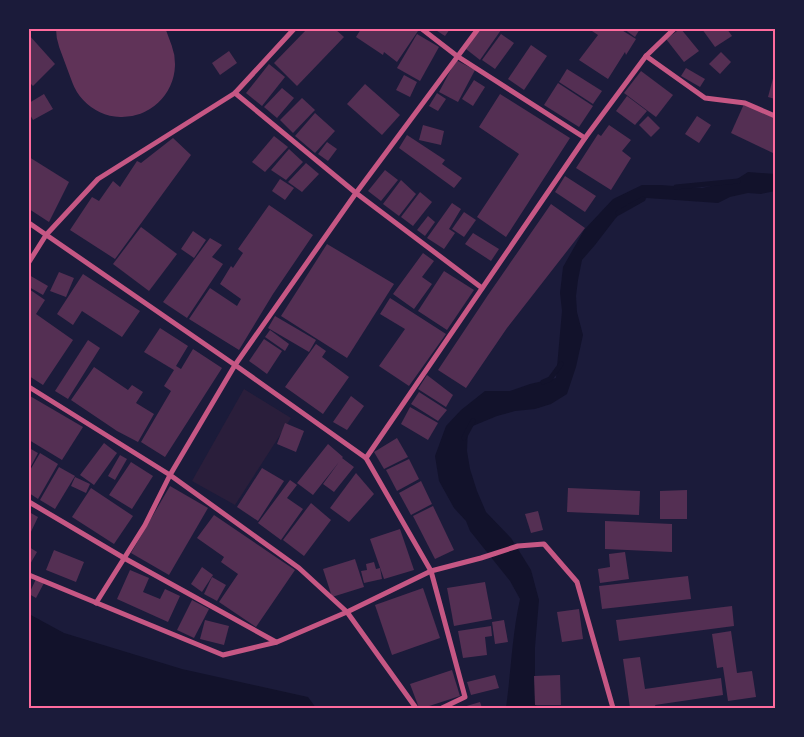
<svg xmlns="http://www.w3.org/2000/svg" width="804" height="737" font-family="'Source Sans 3',sans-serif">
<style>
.green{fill:#2a1e3b}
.water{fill:#12122b}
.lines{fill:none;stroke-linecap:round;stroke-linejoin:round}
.stream{stroke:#12122b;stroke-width:5}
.runway{stroke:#603358;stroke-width:106}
.building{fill:#542f53}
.minor{stroke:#c65784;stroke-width:5}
.neatline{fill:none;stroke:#ff6b9d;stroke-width:2}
</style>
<rect width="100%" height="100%" fill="#1b1b3a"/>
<!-- green -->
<path class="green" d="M244 389 291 418 235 505 192 481Z"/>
<!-- water -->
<g class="water">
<path d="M748 172 775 174V191L761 194 748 193 730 197 718 203 647 198 628 205 615 219 595 245 582 260 578 280 576 296 577 312 583 335 576 367 567 394 551 404 535 409 515 411 497 416 468 428 467 451 470 469 477 491 486 512 511 538 531 570 539 600 535 647V701L537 708H506C511 672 512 635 520 599L510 581 470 531 466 521 454 508 439 481 435 456 446 426 461 410 485 391H510L530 384 556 378 562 311 560 293 563 267 584 230 613 199 642 185H660L702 188 734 181Z"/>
<path d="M29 614 64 633 182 669 308 697 316 708H29Z"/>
</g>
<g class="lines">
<!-- stream -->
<g class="stream">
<path d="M676 187 738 181"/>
<path d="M618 213 643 199"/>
<path d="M543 382 550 379 561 364"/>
<path d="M464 438 473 421"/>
</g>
<!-- runway -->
<path class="runway" d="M109 29 122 64"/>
</g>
<!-- building -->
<g class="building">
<path d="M307 29H335L344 37 297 86 274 63Z"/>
<path d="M361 29H416L418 31 397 62 384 52 383 55 356 37Z"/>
<path d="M434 29H450L445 36Z"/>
<path d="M480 29H499L501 30 480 60 466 49Z"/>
<path d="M593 29H620L636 39 626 55 625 52 608 79 579 60 598 35 592 31Z"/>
<path d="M624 29H640L635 37Z"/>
<path d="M680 29H681L699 51 684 62 666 39Z"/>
<path d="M702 29H727L732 36 715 47Z"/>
<path d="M417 34 439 47 420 81 397 68Z"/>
<path d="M501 34 514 43 495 69 482 60Z"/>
<path d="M29 35 55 64 33 86 29 82Z"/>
<path d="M531 45 547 56 524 90 508 79Z"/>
<path d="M229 51 237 63 220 75 212 63Z"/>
<path d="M721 52 731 62 720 74 709 64Z"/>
<path d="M456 60 475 70 458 102 439 92Z"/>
<path d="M269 64 285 77 262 106 246 93Z"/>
<path d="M686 68 705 79 700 87 681 76Z"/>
<path d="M567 69 602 91 593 104 559 82Z"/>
<path d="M641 71 673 95 656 117 624 93Z"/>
<path d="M775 71V99L768 97Z"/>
<path d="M404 75 417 82 410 97 396 90Z"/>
<path d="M474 80 485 87 473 106 462 99Z"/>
<path d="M558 83 593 106 579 127 544 105Z"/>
<path d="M365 84 400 115 382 135 347 104Z"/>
<path d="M282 88 294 98 277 118 264 107Z"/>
<path d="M437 93 446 99 438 111 429 106Z"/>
<path d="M44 94 53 109 33 120 29 113V103Z"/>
<path d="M500 94 570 138 506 237 477 217 519 154 479 127Z"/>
<path d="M627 96 647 111 635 125 616 111Z"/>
<path d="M302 98 315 110 293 133 280 120Z"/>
<path d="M744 104 775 118V148L773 153 731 133Z"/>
<path d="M315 113 335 131 315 153 295 136Z"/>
<path d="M648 116 660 128 651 137 639 125Z"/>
<path d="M697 116 711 125 699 143 685 134Z"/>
<path d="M423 125 444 131 441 145 419 140Z"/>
<path d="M609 125 631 140 622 151 631 158 611 190 576 168 598 134 601 136Z"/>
<path d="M407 135 445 160 442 164 462 178 454 188 399 148Z"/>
<path d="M274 136 288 147 265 172 252 162Z"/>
<path d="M173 138 191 155 115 259 70 230 92 197 99 201 113 181 120 187 137 161 141 163Z"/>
<path d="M327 142 337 149 328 161 318 154Z"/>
<path d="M289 149 303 162 286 180 271 170Z"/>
<path d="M29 157 69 182 49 222 29 209Z"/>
<path d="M306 163 319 174 302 192 288 182Z"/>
<path d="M385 170 398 180 381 201 368 191Z"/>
<path d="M565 176 596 196 585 212 555 192Z"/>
<path d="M280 179 294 188 285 200 272 191Z"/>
<path d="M401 180 416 194 399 216 383 204Z"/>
<path d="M420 192 432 202 413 226 401 217Z"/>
<path d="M452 203 461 209 449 229 455 233 444 249 427 238Z"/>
<path d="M551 204 585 228 507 328 466 388 438 370 488 295Z"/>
<path d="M269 205 313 235 273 294 239 350 189 319 210 288 237 306 241 299 220 284 231 266 233 268 243 253 238 249Z"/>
<path d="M464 212 476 220 464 237 452 229Z"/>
<path d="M428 216 435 222 425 236 417 230Z"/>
<path d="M141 227 177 254 149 291 113 264Z"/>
<path d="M193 231 206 240 194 258 181 249Z"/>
<path d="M473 233 499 249 491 261 465 244Z"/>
<path d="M210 238 222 245 212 257 223 264 187 318 163 302Z"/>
<path d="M327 244 394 284 347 358 281 316Z"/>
<path d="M423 253 434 261 422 277 432 284 414 309 393 294Z"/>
<path d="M444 271 474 290 447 330 418 311Z"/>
<path d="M59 272 74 278 66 297 50 291Z"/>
<path d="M83 274 140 311 122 337 82 311 73 325 57 314Z"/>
<path d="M29 275 48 286 43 295 29 287Z"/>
<path d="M29 289 45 300 36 314 73 340 43 385 29 376Z"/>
<path d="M390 298 446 334 409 386 379 366 405 329 380 314Z"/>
<path d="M275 316 316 340 309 352 268 328Z"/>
<path d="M160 328 188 346 176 366 181 369 193 349 222 368 165 457 141 442 171 391 164 386 174 370 144 352Z"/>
<path d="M270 330 289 344 285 351 265 337Z"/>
<path d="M264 339 282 351 267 374 249 361Z"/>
<path d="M88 340 100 348 68 399 55 391Z"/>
<path d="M316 344 326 351 322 357 349 377 323 414 285 387Z"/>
<path d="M94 367 128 390 132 385 143 392 136 403 154 414 138 442 117 431 71 400Z"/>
<path d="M427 375 453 395 446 407 418 389Z"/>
<path d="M419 392 447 410 438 421 411 404Z"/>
<path d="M30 396 83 427 62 460 29 440V398Z"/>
<path d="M351 396 364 406 347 430 333 422Z"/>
<path d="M410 407 438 423 428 440 401 424Z"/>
<path d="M285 423 304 431 296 452 277 444Z"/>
<path d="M397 438 408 457 384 469 374 452Z"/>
<path d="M104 443 117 453 94 485 80 475Z"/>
<path d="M328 444 343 457 342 458 354 467 334 492 323 484 339 462 313 495 297 483Z"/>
<path d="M29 448 38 453 29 470Z"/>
<path d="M40 453 58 464 38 499 29 493V472Z"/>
<path d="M120 455 127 459 115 480 108 476Z"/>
<path d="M409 459 419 479 397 491 386 470Z"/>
<path d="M131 462 153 476 132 509 109 495Z"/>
<path d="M59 467 75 476 55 509 40 500Z"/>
<path d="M262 468 284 481 258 521 237 507Z"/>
<path d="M356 473 374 494 349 522 330 508Z"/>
<path d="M75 477 90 484 86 493 71 486Z"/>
<path d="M290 480 297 485 287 498 303 509 281 540 258 523Z"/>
<path d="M421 481 432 504 411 515 399 493Z"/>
<path d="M170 486 208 508 169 575 131 553Z"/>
<path d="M91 488 133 516 114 544 72 517Z"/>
<path d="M568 488 640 491 639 515 567 512Z"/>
<path d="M687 490V519H660V491Z"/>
<path d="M311 503 331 520 304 556 283 540Z"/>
<path d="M433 506 454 550 435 559 413 516Z"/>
<path d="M538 511 543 530 531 533 525 514Z"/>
<path d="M29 512 38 517 29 536Z"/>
<path d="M214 515 295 570 256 627 219 602 238 574 221 562 224 557 197 538Z"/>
<path d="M605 521 672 524V552L605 549Z"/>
<path d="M400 529 414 570 384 579 370 539Z"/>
<path d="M29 547 37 552 29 566Z"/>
<path d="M54 550 84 562 76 582 46 570Z"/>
<path d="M625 552 629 579 600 583 598 569 610 567 609 554Z"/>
<path d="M355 559 364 587 332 597 323 569Z"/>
<path d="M374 562 376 569 380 568 382 579 364 583 361 571 367 570 366 564Z"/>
<path d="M202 567 213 575 202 592 191 584Z"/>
<path d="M130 570 149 578 143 592 160 599 165 589 180 596 168 622 117 599Z"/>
<path d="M688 576 691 599 602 609 599 586Z"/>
<path d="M212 577 226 585 217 601 204 594Z"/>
<path d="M36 579 44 583 36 598 29 594Z"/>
<path d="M485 582 492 619 454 626 447 588Z"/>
<path d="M423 588 440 638 392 655 375 605Z"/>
<path d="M192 600 209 609 194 638 177 630Z"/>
<path d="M732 606 734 626 619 641 616 620Z"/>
<path d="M579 609 583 639 562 642 557 612Z"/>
<path d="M205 620 229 626 224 645 200 639Z"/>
<path d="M504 620 508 642 495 644 492 622Z"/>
<path d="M491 626 492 636 485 637 487 655 463 658 458 631Z"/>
<path d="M731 631 737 673 752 671 756 697 728 701 723 667 717 668 712 634Z"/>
<path d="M640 657 645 689 721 678 723 695 655 705 656 708H630L623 659Z"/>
<path d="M452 670 460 696 423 708H419L410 684Z"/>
<path d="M495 675 499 688 471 695 467 682Z"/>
<path d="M560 675 561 705H535L534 676Z"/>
<path d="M480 702 482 708H460Z"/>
</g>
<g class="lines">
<!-- minor -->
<g class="minor">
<path d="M422 29 457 56 585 138"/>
<path d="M646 56 705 98 745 103 775 116"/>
<path d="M235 93 356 193 482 288"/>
<path d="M29 223 235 365 366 458 431 571 465 697 442 708"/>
<path d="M29 262 46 235 98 179 235 93 294 29"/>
<path d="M29 387 170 475 299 568 347 612 416 708"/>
<path d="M366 458 585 138 646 56 674 29"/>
<path d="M29 502 124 558 276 642"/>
<path d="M29 575 223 655 277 642 347 612 431 571 481 558 518 546 544 544 577 582 613 708"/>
<path d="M96 603 145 525 170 475 235 365 356 193 478 29"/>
</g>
</g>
<!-- border -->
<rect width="804" height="737" fill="none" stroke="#1b1b3a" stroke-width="60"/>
<rect x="30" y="30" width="744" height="677" class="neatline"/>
</svg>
